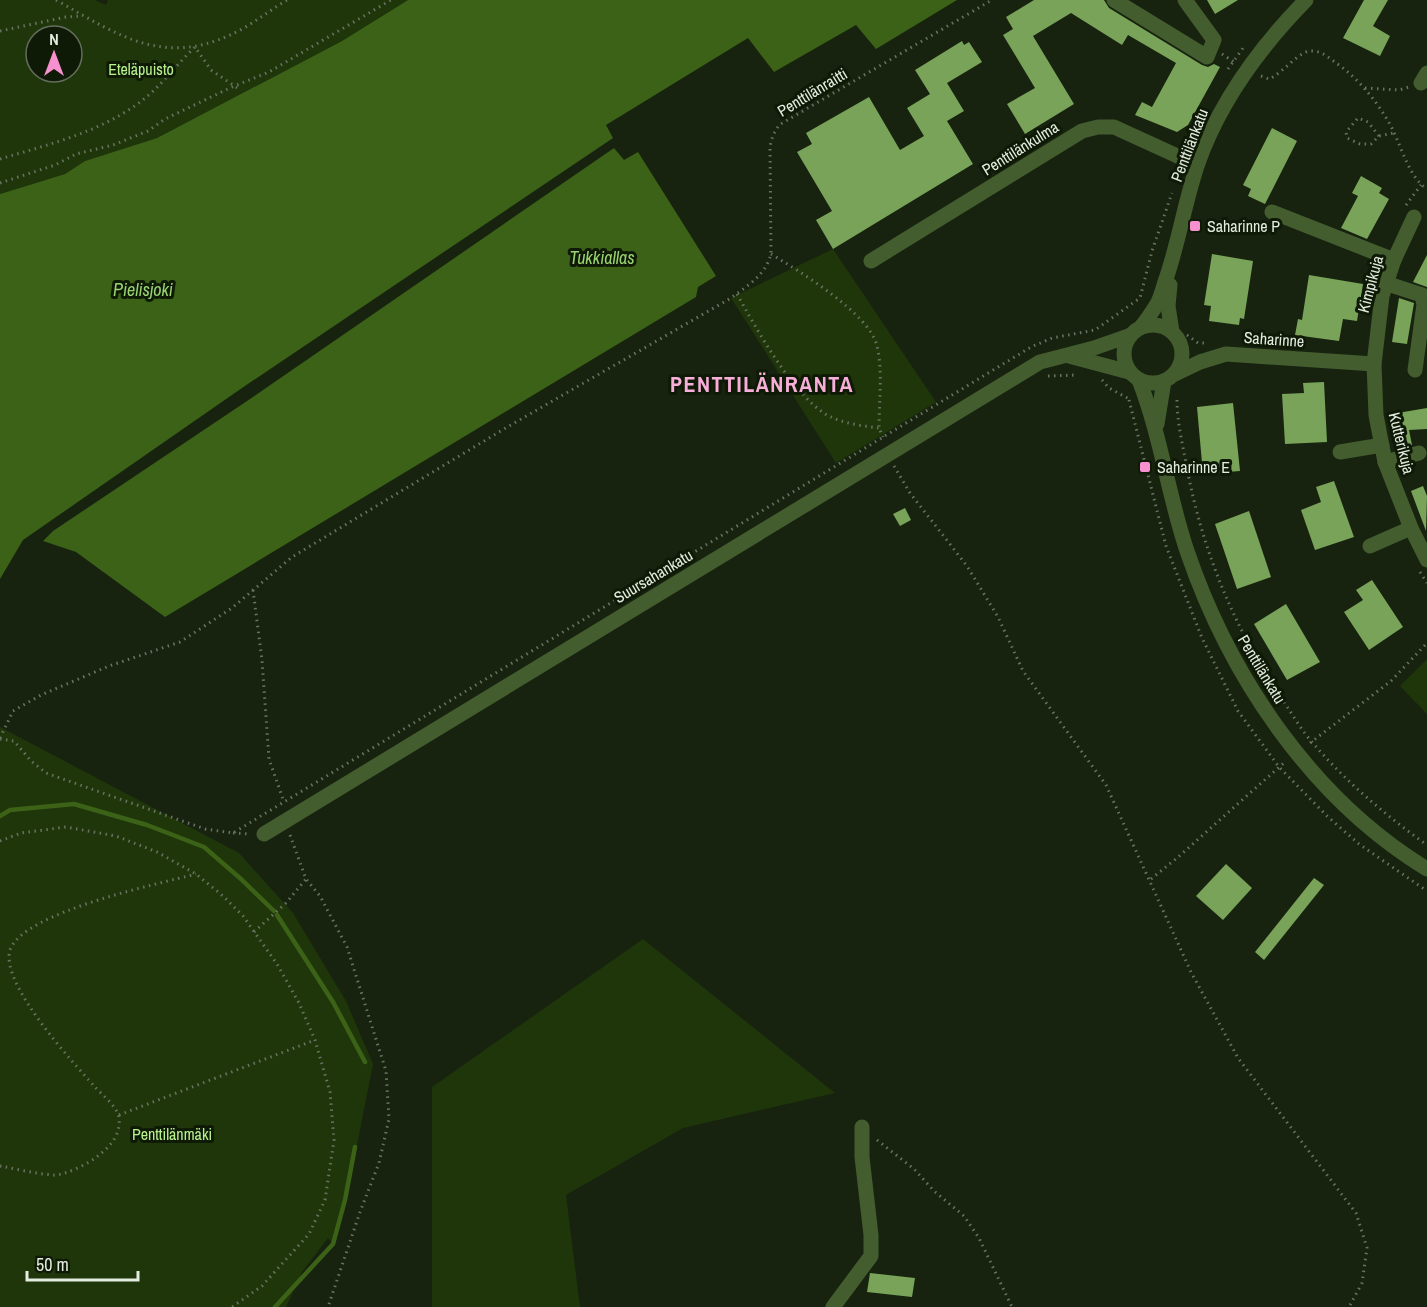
<svg xmlns="http://www.w3.org/2000/svg" width="1427" height="1307" font-family="'Archivo Narrow',sans-serif">
<style>
.green{fill:#1f360a;fill-rule:evenodd}
.water{fill:#3b6217}
.lines{fill:none;stroke-linecap:round;stroke-linejoin:round}
.stream{stroke:#3b6217;stroke-width:4.5}
.building{fill:#78a359}
.path{stroke:#697362;stroke-width:3;stroke-dasharray:1.5 4.5;stroke-linecap:butt}
.minor{stroke:#435d2f;stroke-width:15}
.poi-dot{fill:#f690cf;stroke:#0e1a06;stroke-width:2}
.labels{text-anchor:middle;dominant-baseline:central;stroke-width:6;stroke-linejoin:round;paint-order:stroke}
.park-label{font-size:16px;fill:#b8f28f;stroke:#0e1a06}
.street-label{font-size:16px;fill:#e4ecdf;stroke:#0e1a06}
.poi-label{font-size:16px;fill:#e4ecdf;stroke:#0e1a06;text-anchor:start}
.water-label{font-size:18px;font-style:italic;fill:#9ad371;stroke:#0e1a06}
.district-label{font-size:22px;font-weight:bold;letter-spacing:1.5px;fill:#f7afd9;stroke:#0e1a06}
</style>
<rect width="100%" height="100%" fill="#17230f"/>
<!-- green -->
<g class="green">
<path d="M0 0H95L106 5 108 0H408L342 41 157 138 85 161 65 174 0 194ZM36 36H72V72H36Z"/>
<path d="M833 249 936 402 836 463 731 298Z"/>
<path d="M1427 659V714L1400 686Z"/>
<path d="M0 727 239 853 293 913 346 1001 373 1064 346 1201 335 1245 328 1238 302 1272 286 1307H0Z"/>
<path d="M643 939 835 1093 683 1128 566 1195 580 1307H432V1087Z"/>
</g>
<!-- water -->
<g class="water">
<path d="M408 0H957L876 49 856 25 774 72 748 38 606 125 613 138 242 388 23 540 0 579V194L65 174 85 161 157 138 342 41Z"/>
<path d="M614 148 624 160 638 152 716 276 698 287 696 297 165 617 76 552 43 541 53 531 253 397Z"/>
</g>
<g class="lines">
<!-- stream -->
<g class="stream">
<path d="M0 816 10 810 74 804 147 825 204 847 241 879 274 911"/>
<path d="M277 915 333 1002 365 1062"/>
<path d="M275 1307 333 1244 345 1200 355 1147"/>
</g>
</g>
<!-- building -->
<g class="building">
<path d="M1034 0H1104L1109 8 1202 65 1208 67 1214 64 1220 67 1188 125 1177 132 1135 115 1142 102 1152 107 1176 63 1128 35 1122 45 1071 13 1033 36 1074 104 1025 134 1007 104 1035 88 1003 35 1013 29 1006 17Z"/>
<path d="M1207 0H1238L1215 14Z"/>
<path d="M1364 0H1388L1373 26 1390 36 1380 56 1343 38Z"/>
<path d="M962 41 964 45 969 42 982 62 947 83 964 111 947 121 973 164 833 249 816 220 832 211 797 152 812 144 806 133 869 97 900 150 924 136 907 108 930 94 915 70Z"/>
<path d="M1272 128 1297 141 1265 204 1248 196 1251 189 1243 185Z"/>
<path d="M1361 176 1382 188 1379 193 1389 199 1367 239 1341 228 1358 196 1352 193Z"/>
<path d="M1212 254 1253 261 1244 319 1240 318 1239 325 1209 321 1211 306 1204 305Z"/>
<path d="M1427 255V287L1413 282Z"/>
<path d="M1309 275 1363 284 1357 321 1343 319 1339 341 1295 335 1298 319 1302 320Z"/>
<path d="M1399 298 1414 303 1407 344 1392 342Z"/>
<path d="M1324 382 1327 442 1285 444 1282 394 1304 393 1303 383Z"/>
<path d="M1233 403 1240 471 1203 474 1197 407Z"/>
<path d="M1427 408V429L1409 430 1412 445 1397 449 1392 414Z"/>
<path d="M1334 481 1354 537 1315 550 1301 510 1321 502 1316 487Z"/>
<path d="M1423 486 1427 496 1426 531 1411 491Z"/>
<path d="M905 508 911 520 900 526 893 514Z"/>
<path d="M1249 511 1271 577 1237 589 1215 524Z"/>
<path d="M1372 580 1403 627 1369 650 1344 612 1363 600 1356 590Z"/>
<path d="M1286 604 1320 662 1287 680 1254 624Z"/>
<path d="M1226 864 1252 888 1223 920 1196 896Z"/>
<path d="M1314 878 1324 885 1264 960 1255 952Z"/>
<path d="M870 1273 915 1278 912 1297 867 1292Z"/>
</g>
<g class="lines">
<!-- path -->
<g class="path">
<path d="M56 0C123 38 168 70 244 28 259 19 272 9 287 0"/>
<path d="M0 31 66 17 82 16"/>
<path d="M1222 54 1234 62"/>
<path d="M1228 69 1243 48"/>
<path d="M1261 76 1269 79C1283 73 1298 52 1310 51 1322 50 1330 59 1339 65 1359 80 1375 99 1388 121 1400 140 1407 176 1427 189"/>
<path d="M1365 88 1399 90 1409 87"/>
<path d="M1379 136 1368 122 1358 118 1346 132 1347 138 1360 144H1371L1379 136 1394 133"/>
<path d="M0 159C50 144 102 132 144 99 162 85 178 63 195 47L211 70 239 89"/>
<path d="M0 183 55 165 76 154 113 145 148 131 165 119 232 87 269 72 391 0"/>
<path d="M1406 205 1421 185"/>
<path d="M771 254C799 271 870 314 877 346 883 370 879 403 879 428L883 437"/>
<path d="M737 294C756 328 797 403 833 418 847 424 864 426 879 428"/>
<path d="M1187 335 1198 343H1207"/>
<path d="M1048 376 1077 375"/>
<path d="M1102 380 1109 388 1131 400"/>
<path d="M1129 400 1166 546 1202 638 1238 711 1279 767 1327 816 1359 844 1427 891"/>
<path d="M1177 400C1177 421 1182 442 1186 463 1202 551 1235 631 1286 705 1294 717 1302 731 1312 742 1345 781 1385 815 1427 845"/>
<path d="M894 466 910 493 967 566 998 617 1023 671 1106 785 1191 972 1238 1058 1356 1213 1367 1248 1362 1283 1349 1307"/>
<path d="M1420 572 1427 583"/>
<path d="M253 590 262 660 269 759 284 802"/>
<path d="M0 738 13 711 41 695 109 666 180 642 232 608 292 557 504 429 731 298C748 285 765 276 771 254L770 146 773 135 779 125 992 0"/>
<path d="M0 739 14 741 31 761 46 773 205 829 233 833 1031 347 1052 338 1095 330 1140 298 1152 251 1172 193"/>
<path d="M1310 743 1391 681 1427 643"/>
<path d="M233 833 250 834"/>
<path d="M290 835 306 879 320 896 347 947 386 1071 389 1119 379 1163 360 1212 328 1307"/>
<path d="M0 841 21 833 66 827 116 836 157 852 196 874 223 896 243 916 277 964 299 1003 315 1040 330 1092 334 1140 325 1200 309 1234 262 1286 232 1307"/>
<path d="M1151 879 1177 858 1286 761"/>
<path d="M254 932 286 903 306 879"/>
<path d="M119 1115 315 1040"/>
<path d="M877 1140 914 1169 934 1191 964 1216 979 1238 1012 1307"/>
<path d="M0 1166C17 1169 36 1174 54 1175 66 1175 90 1163 99 1155 111 1146 121 1134 119 1117 116 1105 102 1095 94 1086 72 1061 0 984 10 950 23 912 158 884 196 874"/>
</g>
<!-- minor -->
<g class="minor">
<path d="M1114 0 1207 57 1214 40 1185 0"/>
<path d="M1421 83 1427 73"/>
<path d="M1272 212 1394 260"/>
<path d="M1414 217 1394 260 1382 296 1374 364 1376 415 1385 462 1411 528 1427 560"/>
<path d="M871 261 1082 131 1098 127H1114L1184 159 1198 163"/>
<path d="M1385 283 1422 295 1424 304 1415 370"/>
<path d="M1170 285 1168 306 1172 332"/>
<circle cx="1153" cy="354" r="29"/>
<path d="M1141 327C1147 320 1152 312 1157 304 1161 297 1163 287 1166 279 1179 241 1185 201 1198 163 1220 101 1260 47 1306 0"/>
<path d="M1069 356 1129 372"/>
<path d="M1175 374 1200 362 1226 354 1374 364"/>
<path d="M1139 380C1161 436 1168 495 1187 551 1230 677 1312 799 1427 869"/>
<path d="M1157 424 1164 381"/>
<path d="M1340 452 1382 445"/>
<path d="M1385 462 1419 453"/>
<path d="M1370 546 1411 528"/>
<path d="M264 834 1040 362 1094 348 1131 335"/>
<path d="M833 1307 871 1256V1235L862 1157V1127"/>
</g>
</g>
<!-- markers -->
<g class="poi-dot">
<rect x="1189" y="220" width="12" height="12" rx="3"/>
<rect x="1139" y="461" width="12" height="12" rx="3"/>
</g>
<g class="labels">
<!-- park labels -->
<g class="park-label">
<text x="141" y="69">Eteläpuisto</text>
<text x="172" y="1134">Penttilänmäki</text>
</g>
<!-- street labels -->
<g class="street-label">
<text transform="translate(812 92) rotate(-31)">Penttilänraitti</text>
<text transform="translate(1189 145) rotate(-69)">Penttilänkatu</text>
<text transform="translate(1020 148) rotate(-32)">Penttilänkulma</text>
<text transform="translate(1370 284) rotate(-75)">Kimpikuja</text>
<text transform="translate(1274 339) rotate(4)">Saharinne</text>
<text transform="translate(1402 443) rotate(76)">Kutterikuja</text>
<text transform="translate(653 576) rotate(-31)">Suursahankatu</text>
<text transform="translate(1262 669) rotate(59)">Penttilänkatu</text>
</g>
<!-- poi labels -->
<g class="poi-label">
<text x="1207" y="226">Saharinne P</text>
<text x="1157" y="467">Saharinne E</text>
</g>
<!-- water labels -->
<g class="water-label">
<text x="602" y="257">Tukkiallas</text>
<text x="143" y="289">Pielisjoki</text>
</g>
<!-- district labels -->
<g class="district-label">
<text x="762" y="384">PENTTILÄNRANTA</text>
</g>
</g>
<!-- north arrow -->
<g transform="translate(54 54)"><circle r="28" fill="#0e1a06" stroke="#646e5d" stroke-width="1.5"/>
<path d="M0-4.5L10 22L0 15L-10 22Z" fill="#f690cf"/>
<text y="-9" font-size="16" font-weight="bold" text-anchor="middle" fill="#e4ecdf">N</text>
</g>
<!-- scale -->
<path d="M27 1271v9h111v-9" fill="none" stroke="#e4ecdf" stroke-width="3"/>
<text x="36" y="1271" font-size="18" fill="#e4ecdf" stroke="#0e1a06" stroke-width="4.5" paint-order="stroke">50 m</text>
</svg>
